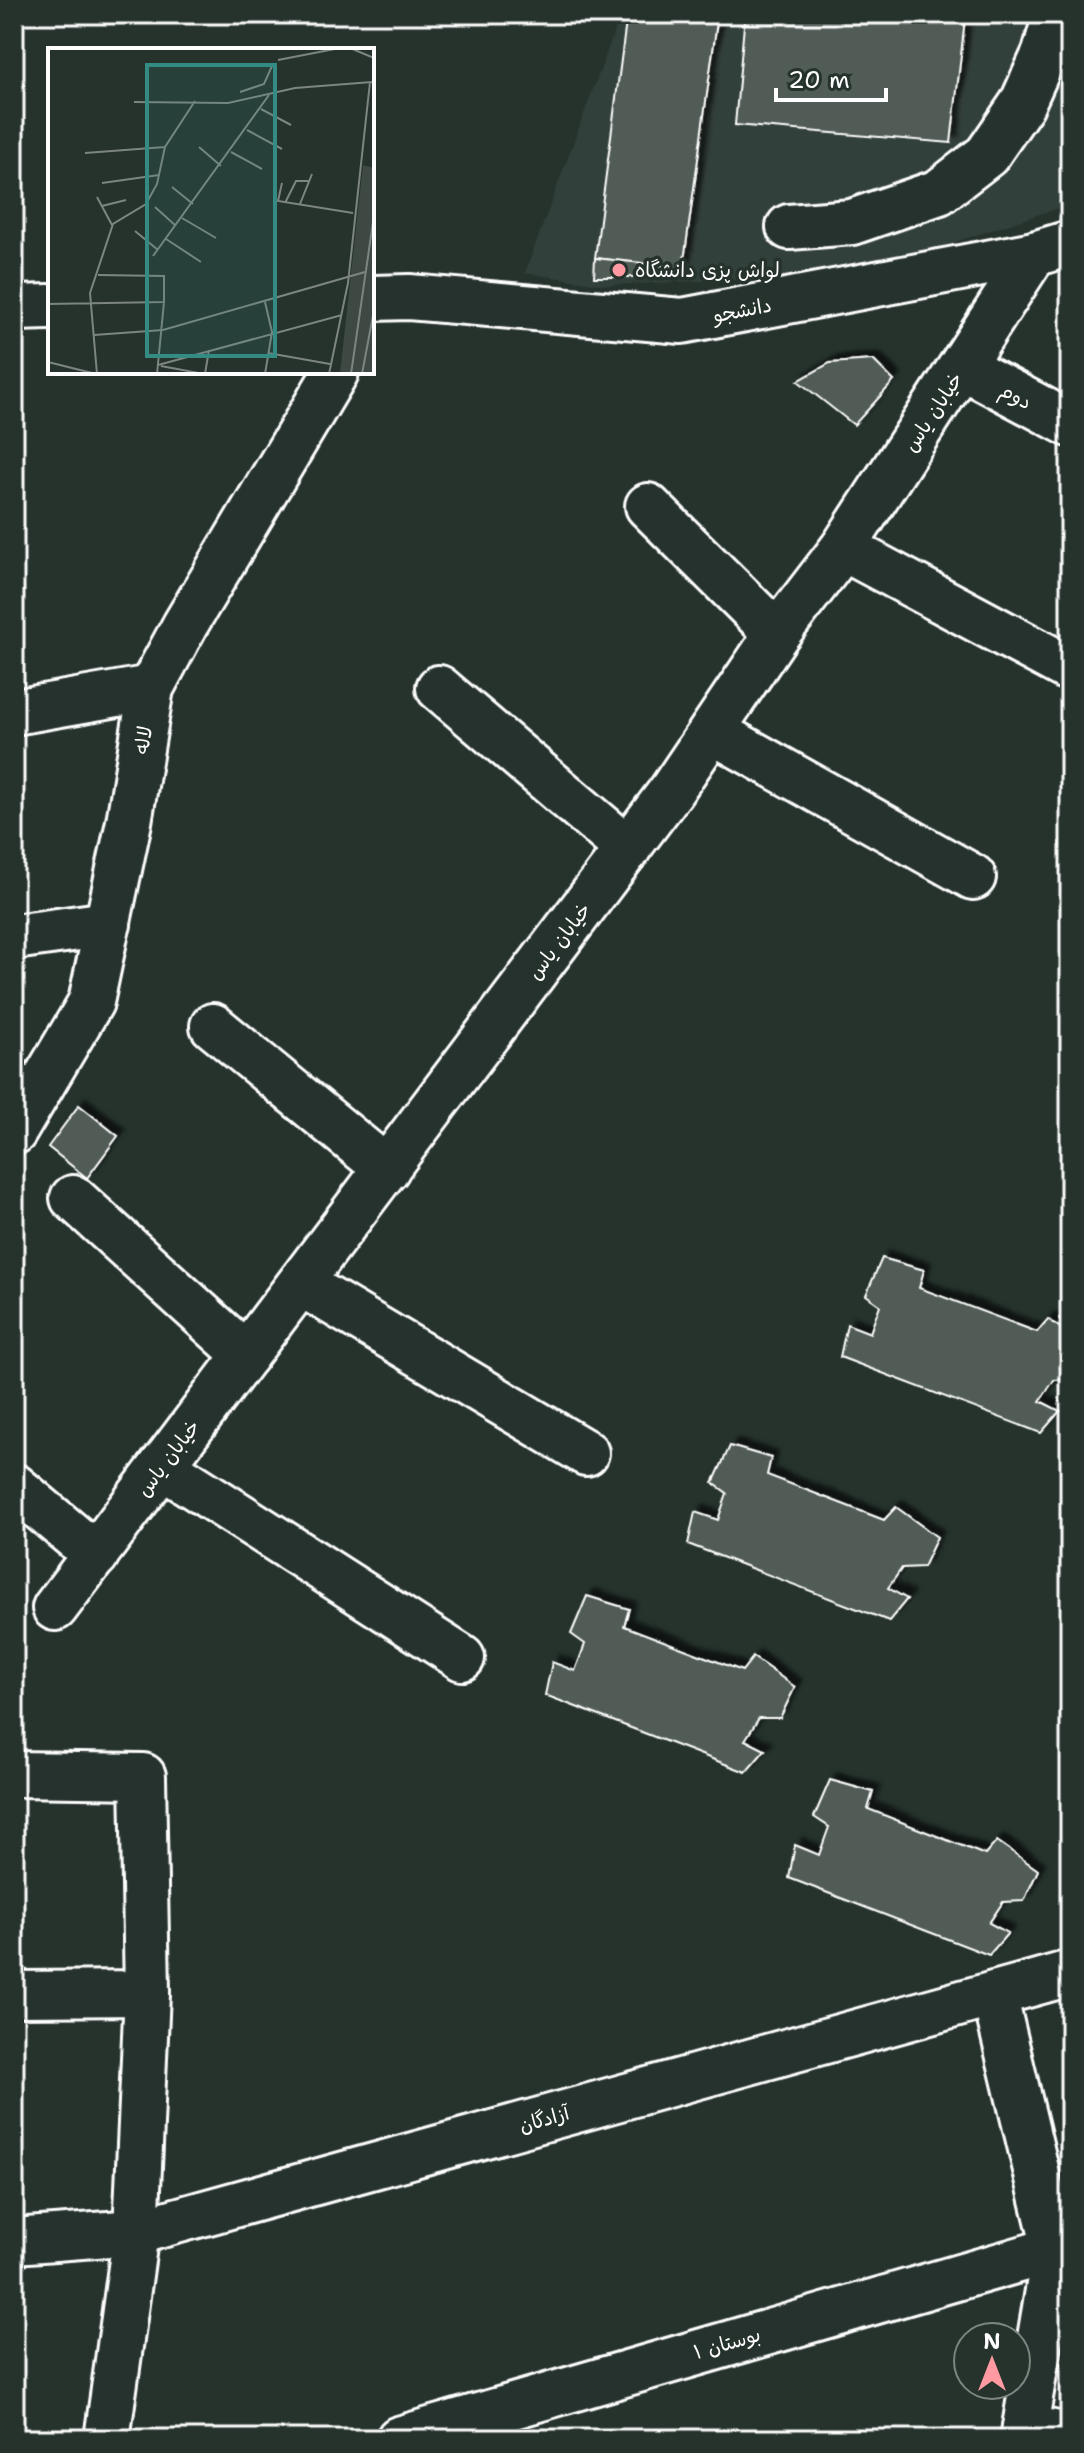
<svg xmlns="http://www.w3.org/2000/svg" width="1084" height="2453" font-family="'Shantell Sans','Playpen Sans Arabic',sans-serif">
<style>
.built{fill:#333f3a}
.building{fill:#515c57;stroke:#fff;stroke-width:2;filter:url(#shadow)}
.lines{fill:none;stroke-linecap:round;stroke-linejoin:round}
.minor-casing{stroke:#fff;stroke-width:50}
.minor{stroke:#26332d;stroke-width:44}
.poi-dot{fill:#ff9aa2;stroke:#26332d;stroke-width:3}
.labels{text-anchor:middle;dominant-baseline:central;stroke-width:7;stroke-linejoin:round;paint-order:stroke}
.poi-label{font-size:20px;fill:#fff;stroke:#26332d;text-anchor:start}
.street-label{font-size:20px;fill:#fff;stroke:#26332d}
.inset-road{fill:none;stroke:#7d8581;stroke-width:2}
.view{fill:#338b84;fill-opacity:0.15;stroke:#338b84;stroke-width:4}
.inset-edge{fill:none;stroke:#fff;stroke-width:4}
</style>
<defs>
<filter id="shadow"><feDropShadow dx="7" dy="-7" stdDeviation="2" flood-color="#0009"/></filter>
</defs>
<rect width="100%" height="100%" fill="#26332d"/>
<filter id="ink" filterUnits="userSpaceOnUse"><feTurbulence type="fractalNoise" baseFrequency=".0125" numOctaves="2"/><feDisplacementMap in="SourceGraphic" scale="16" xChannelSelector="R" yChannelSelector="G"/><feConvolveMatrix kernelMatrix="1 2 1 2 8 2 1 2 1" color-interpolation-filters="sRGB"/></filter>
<g filter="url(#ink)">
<!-- built -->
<path class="built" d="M621 14H1070V204L874 269 825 276 607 285 525 273Z"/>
<!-- building -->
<g class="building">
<path d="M627 14H718L683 268 595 258Z"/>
<path d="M745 14H971L965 19 951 143 735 125Z"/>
<path d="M595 258 642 263 647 277H594Z"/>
<path d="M873 360 894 381 854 425 798 381 830 363Z"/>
<path d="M79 1105 118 1136 87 1178 48 1147Z"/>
<path d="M882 1258 924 1270 919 1288 1037 1332 1048 1319 1070 1335V1379L1054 1380 1040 1401 1060 1411 1041 1433 840 1357 847 1324 870 1333 880 1305 866 1295Z"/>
<path d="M730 1446 771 1458 767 1475 884 1520 896 1507 937 1537 923 1567 902 1568 888 1588 907 1599 889 1621 688 1544 695 1512 718 1520 727 1493 713 1483Z"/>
<path d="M587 1596 629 1609 624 1626 742 1671 753 1657 795 1687 780 1718H759L745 1740 765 1750 746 1772 545 1695 552 1662 575 1671 585 1644 571 1634Z"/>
<path d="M830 1780 873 1792 868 1809 985 1855 997 1841 1038 1870 1024 1901 1003 1902 989 1923 1008 1933 989 1955 789 1878 795 1845 819 1855 829 1827 814 1817Z"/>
</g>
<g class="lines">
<defs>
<g id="minor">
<path d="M789 227 852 222 939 192 987 155 1022 104 1045 53 1056 14"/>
<path d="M372 298 409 297 682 321 1034 254 1070 243"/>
<path d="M14 308 50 307"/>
<path d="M963 367 1070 424"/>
<path d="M648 506 777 634"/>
<path d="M843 548 1070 669"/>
<path d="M439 688 628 849"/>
<path d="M14 712 151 688"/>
<path d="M712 731 973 877"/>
<path d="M14 937 108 924"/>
<path d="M213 1026 387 1169"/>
<path d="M14 1132 91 1002 129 822 151 688 185 625 336 372"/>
<path d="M73 1198 246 1355"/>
<path d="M302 1284 586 1453"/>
<path d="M162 1466 462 1658"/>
<path d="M14 1486 96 1555"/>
<path d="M55 1608 671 791 777 634 843 548 1034 254"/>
<path d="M14 1774 143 1776 147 1993 14 1994"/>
<path d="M994 1994 1055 2249 1023 2439"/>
<path d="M14 2241 136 2232 1070 1973"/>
<path d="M1025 2428 1070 2436"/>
<path d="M107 2439 136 2232 147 1993"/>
<path d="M399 2439 1070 2245"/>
</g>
</defs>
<!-- minor casing -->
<use href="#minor" class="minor-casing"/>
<!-- minor -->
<use href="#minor" class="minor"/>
</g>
</g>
<!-- markers -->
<circle class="poi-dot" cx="619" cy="270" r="8"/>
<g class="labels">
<!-- poi labels -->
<g class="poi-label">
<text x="635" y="270">لواش پزی دانشگاه</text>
</g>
<!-- street labels -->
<g class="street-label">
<text transform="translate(742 310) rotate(-11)">دانشجو</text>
<text transform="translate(1016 396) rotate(28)">دوم</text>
<text transform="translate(933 412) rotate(-57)">خیابان یاس</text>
<text transform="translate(143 740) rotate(-81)">لاله</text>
<text transform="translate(559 941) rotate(-53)">خیابان یاس</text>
<text transform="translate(168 1458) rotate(-53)">خیابان یاس</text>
<text transform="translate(544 2119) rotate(-16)">آزادگان</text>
<text transform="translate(727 2343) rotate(-16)">بوستان ۱</text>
</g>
</g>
<!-- overview -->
<g transform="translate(48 48)">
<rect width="326" height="326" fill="#26332d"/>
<path d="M315 117 326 120V326H292Z" fill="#3e4944"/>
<path class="inset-road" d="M302 0 326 10M230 12 292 0M192 44 216 36 224 18M86 54 180 55 247 40 324 34M213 61 243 77M199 82 234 101M151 99 173 118M183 104 214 121M37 105 117 99M54 135 111 127M234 135 230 153 305 165M124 139 145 156M49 149 64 177M237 155 248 133H262M252 156 264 126M54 158 78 152M107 159 128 178M134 170 168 190M87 183 110 202M118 191 153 214M105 208 221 47M217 254 224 284 217 326M0 256 116 254V228L50 227M46 287 115 282 317 224M220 305 282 316M0 314 48 326M110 317 294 267M113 318 156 326M49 326 42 245 65 176 98 156 109 136 117 99 147 53M109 326 116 254M157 326 161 302M281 326 300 235 322 34M303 326 326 167M314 326 326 262"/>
<path class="view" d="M99 17H227V308H99Z"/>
<rect width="326" height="326" class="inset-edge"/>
</g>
<!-- margin -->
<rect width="1084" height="2453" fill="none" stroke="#26332d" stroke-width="48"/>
<rect x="24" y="24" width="1036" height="2405" fill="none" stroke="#fff" stroke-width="3" filter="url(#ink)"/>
<!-- north arrow -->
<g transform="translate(992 2361)"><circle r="38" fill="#26332d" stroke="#7d8581" stroke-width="2"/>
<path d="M0-6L14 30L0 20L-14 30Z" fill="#ff9aa2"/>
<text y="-12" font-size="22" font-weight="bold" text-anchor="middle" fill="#ffffff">N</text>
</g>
<!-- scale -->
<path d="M776 88v12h110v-12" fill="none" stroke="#ffffff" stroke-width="4"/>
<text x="788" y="88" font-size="24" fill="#ffffff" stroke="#26332d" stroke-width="6" paint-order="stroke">20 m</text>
</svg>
